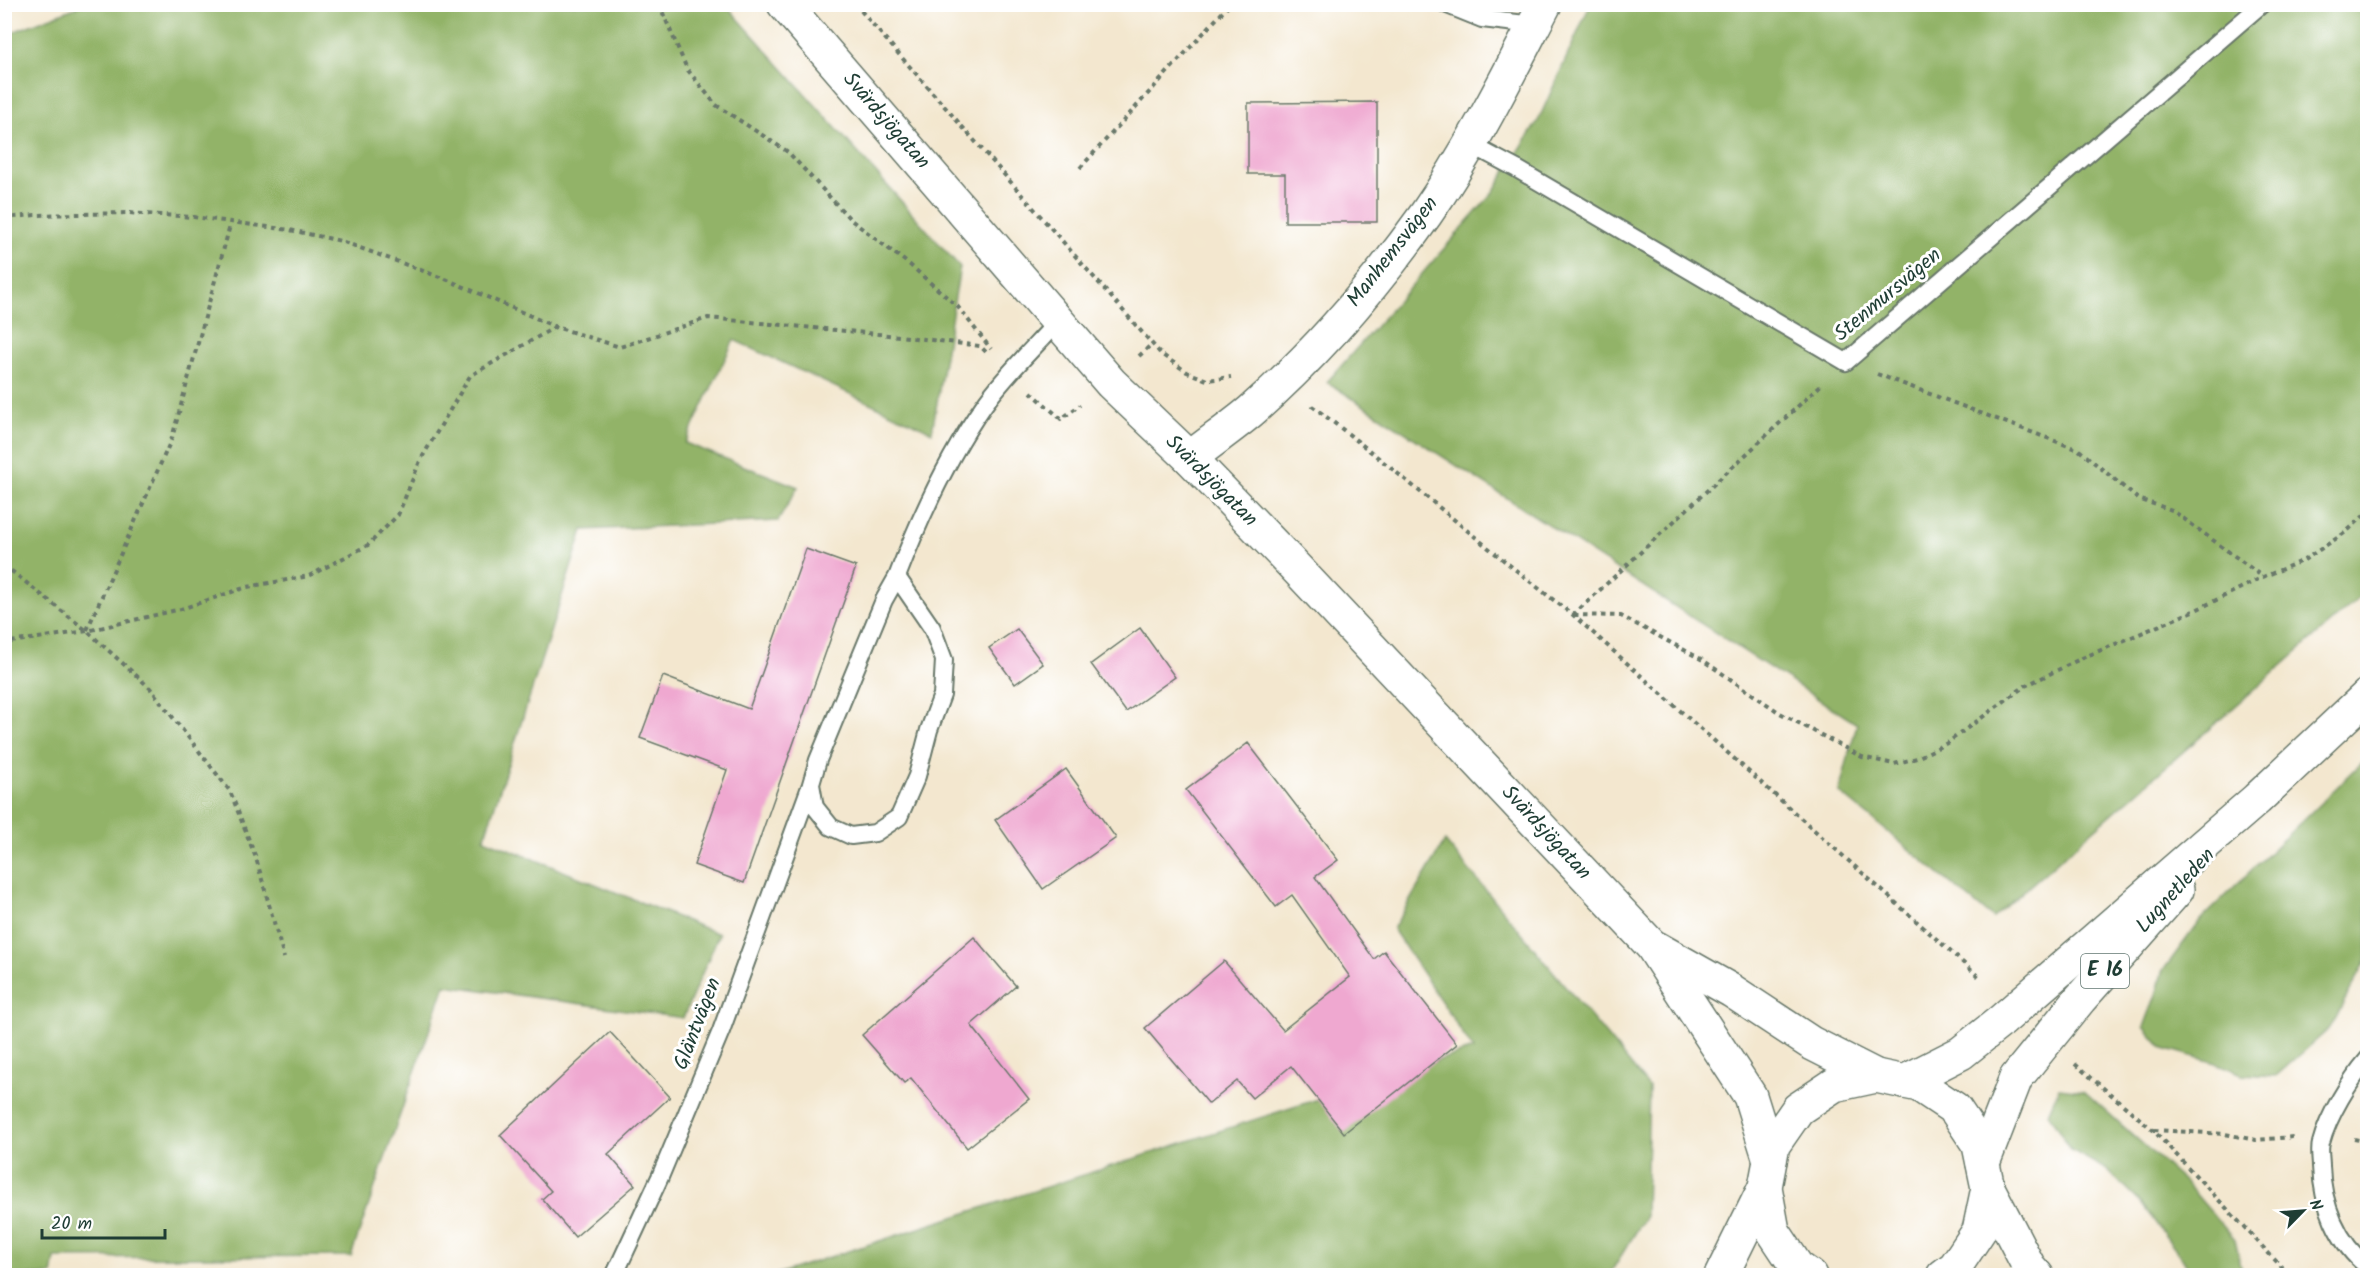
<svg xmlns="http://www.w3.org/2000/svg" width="2372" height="1280" font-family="Kalam,sans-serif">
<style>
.forest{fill:#92b367;stroke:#58784e;stroke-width:1.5}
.building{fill:#efa8d0}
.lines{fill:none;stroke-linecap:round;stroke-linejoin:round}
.lane-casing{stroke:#69786a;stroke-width:20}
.secondary-casing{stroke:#69786a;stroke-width:36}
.highway-casing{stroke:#69786a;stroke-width:36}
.path{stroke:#69786a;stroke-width:4;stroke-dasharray:4.5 4.5;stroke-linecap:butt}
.lane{stroke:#fff;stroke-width:16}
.secondary{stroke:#fff;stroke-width:33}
.highway{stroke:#fff;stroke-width:33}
.labels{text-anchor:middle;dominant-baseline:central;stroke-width:6;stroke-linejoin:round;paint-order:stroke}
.shield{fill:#fff;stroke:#627771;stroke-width:1.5}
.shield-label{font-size:20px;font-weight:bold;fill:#1f3d34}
.street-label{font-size:21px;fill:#1f3d34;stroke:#fff}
</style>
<rect width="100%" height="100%" fill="#fff"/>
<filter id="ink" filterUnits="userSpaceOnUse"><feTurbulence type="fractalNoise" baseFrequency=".0167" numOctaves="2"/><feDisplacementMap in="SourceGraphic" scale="12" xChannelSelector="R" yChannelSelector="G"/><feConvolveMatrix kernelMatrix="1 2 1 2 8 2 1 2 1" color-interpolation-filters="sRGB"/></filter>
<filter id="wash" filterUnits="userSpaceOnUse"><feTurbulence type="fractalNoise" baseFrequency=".008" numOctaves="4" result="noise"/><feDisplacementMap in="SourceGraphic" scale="24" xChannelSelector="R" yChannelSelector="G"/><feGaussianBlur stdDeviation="1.35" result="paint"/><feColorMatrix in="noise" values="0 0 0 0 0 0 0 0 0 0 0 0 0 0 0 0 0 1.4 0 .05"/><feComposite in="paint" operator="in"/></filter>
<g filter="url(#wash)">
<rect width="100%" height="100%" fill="#f3e7cf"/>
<!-- forest -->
<g class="forest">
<path d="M76 5H726L960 267 932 432 734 340 685 443 798 487 778 521 583 530 484 839 719 934 683 1018 445 985 351 1256 55 1258 52 1275H5V35L77 7Z"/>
<path d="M1590 5H2367V591L1993 918 1839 792 1857 724 1327 382 1491 195 1538 121Z"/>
<path d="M2367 758V959L2330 1028 2276 1076 2242 1074 2216 1063 2161 1047 2144 1027 2158 989 2162 972 2201 919Z"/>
<path d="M1445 841 1649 1087 1646 1216 1609 1275 771 1276 1473 1049 1393 929Z"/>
<path d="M2059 1088 2084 1091 2187 1184 2235 1240 2243 1275H2192L2183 1260 2141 1203 2107 1170 2071 1150 2048 1113Z"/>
</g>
<g id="blocks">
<!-- building -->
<g class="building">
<path d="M1377 102V222H1285V174H1248V103Z"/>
<path d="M806 549 856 567 744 883 694 865 727 770 640 738 663 676 749 709Z"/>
<path d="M1140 628 1175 677 1126 712 1091 664Z"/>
<path d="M1017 629 1043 664 1015 684 989 648Z"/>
<path d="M1248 743 1338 860 1315 877 1374 959 1384 951 1457 1044 1344 1133 1291 1066 1252 1098 1237 1081 1209 1104 1145 1028 1224 961 1283 1030 1350 977 1292 895 1276 907 1186 790Z"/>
<path d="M1066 769 1116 838 1043 889 995 820Z"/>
<path d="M974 937 1016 986 971 1025 1029 1099 967 1148 911 1078 904 1083 862 1035Z"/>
<path d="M610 1032 670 1097 608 1154 635 1185 575 1237 542 1199 551 1191 500 1135Z"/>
</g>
</g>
</g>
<g filter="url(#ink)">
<use href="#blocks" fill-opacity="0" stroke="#69786a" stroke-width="1.5"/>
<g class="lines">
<defs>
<g id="lane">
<path d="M1445 4 1482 19 1534 25"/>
<path d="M1470 144 1517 169 1846 362 2262 4"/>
<path d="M897 577 884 600 818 760 811 784 815 807 831 827 851 836 875 833 899 817 917 776 929 730 942 695 944 660 932 628 897 577C920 517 947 458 984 405 1005 375 1033 349 1057 322"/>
<path d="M2368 1059C2350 1080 2328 1116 2321 1143 2319 1150 2321 1159 2321 1166 2322 1203 2337 1243 2368 1267"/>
<path d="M614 1276 660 1177 721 1031 810 787"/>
</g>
<g id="secondary">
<path d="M784 4 1111 383 1190 458 1295 567 1652 946 1750 1096 1770 1160"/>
<path d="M1190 458C1210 442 1232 427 1251 411 1316 354 1376 284 1426 214 1472 148 1508 75 1545 4"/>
<path d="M1656 948 1732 991 1811 1043 1876 1076"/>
<path d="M1988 1188 2029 1267 2037 1276"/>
</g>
<g id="highway">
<path d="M1904 1082 1961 1053 2000 1022 2257 799 2368 695"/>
<path d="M1983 1163 2016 1078 2080 999 2177 890"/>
<path d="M1721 1276 1765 1187"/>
<path d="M1810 1276 1797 1267 1773 1231 1765 1187 1773 1145 1798 1109 1834 1085 1876 1076 1919 1085 1955 1109 1979 1145 1988 1188 1979 1231 1955 1267 1943 1276"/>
</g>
</defs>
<!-- lane casing -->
<use href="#lane" class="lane-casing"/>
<!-- secondary casing -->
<use href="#secondary" class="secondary-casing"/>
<!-- highway casing -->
<use href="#highway" class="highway-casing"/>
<!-- path -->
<g class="path">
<path d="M659 4 687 69 716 105 788 152 851 220 910 265 958 307 991 349"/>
<path d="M855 4 1161 354 1187 372 1207 380 1231 377"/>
<path d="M1080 168 1230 4"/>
<path d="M4 218 35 215 128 213 194 217 290 230 341 241 448 280 556 327 620 347 708 318 899 336 980 346 987 353"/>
<path d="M1139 356 1152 344"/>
<path d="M1877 374 2079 450 2138 499 2172 510 2263 577"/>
<path d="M1031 392 1061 419 1080 405"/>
<path d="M1312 406C1401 473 1484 547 1573 615L1979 977"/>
<path d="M4 565 87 631 150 688 230 791 256 858 284 958"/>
<path d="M1573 615 1823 383"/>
<path d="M1574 615 1621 616 1701 659 1780 713 1862 757 1894 764 1917 758 1947 743 2025 686 2080 659 2196 610 2263 577 2304 560 2346 532 2368 512"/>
<path d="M87 630 172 438 231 222"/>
<path d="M4 647 10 642 87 631 181 609 247 587 309 576 368 545 398 515 420 461 470 376 555 327"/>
<path d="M2075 1064 2153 1130 2290 1276"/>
<path d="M2154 1130 2225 1134 2256 1140 2293 1137"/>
<path d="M2354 1139 2359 1140 2368 1147"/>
</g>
<!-- lane -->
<use href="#lane" class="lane"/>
<!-- secondary -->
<use href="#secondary" class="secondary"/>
<!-- highway -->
<use href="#highway" class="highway"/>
</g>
</g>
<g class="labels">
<!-- shield labels -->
<rect class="shield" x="2081" y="954" width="48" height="34" rx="4.5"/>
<g class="shield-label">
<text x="2105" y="971">E 16</text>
</g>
<!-- street labels -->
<g class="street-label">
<text transform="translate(886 121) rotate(49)">Svärdsjögatan</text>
<text transform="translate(1393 252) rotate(-52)">Manhemsvägen</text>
<text transform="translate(1888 295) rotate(-40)">Stenmursvägen</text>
<text transform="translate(1211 481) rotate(45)">Svärdsjögatan</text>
<text transform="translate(1546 833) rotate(47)">Svärdsjögatan</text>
<text transform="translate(2176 891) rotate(-48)">Lugnetleden</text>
<text transform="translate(698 1024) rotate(-69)">Gläntvägen</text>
</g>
</g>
<!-- margin -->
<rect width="2372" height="1280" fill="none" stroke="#fff" stroke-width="24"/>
<!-- north arrow -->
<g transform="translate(2303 1211) rotate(65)" stroke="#ffffff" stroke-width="4.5" paint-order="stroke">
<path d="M0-4.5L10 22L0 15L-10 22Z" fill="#1f3d34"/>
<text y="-9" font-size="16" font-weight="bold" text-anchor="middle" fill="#1f3d34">N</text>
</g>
<!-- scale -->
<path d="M42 1229v9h123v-9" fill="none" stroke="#1f3d34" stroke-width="3"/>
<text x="51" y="1229" font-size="18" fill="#1f3d34" stroke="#ffffff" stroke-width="4.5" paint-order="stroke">20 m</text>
</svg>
